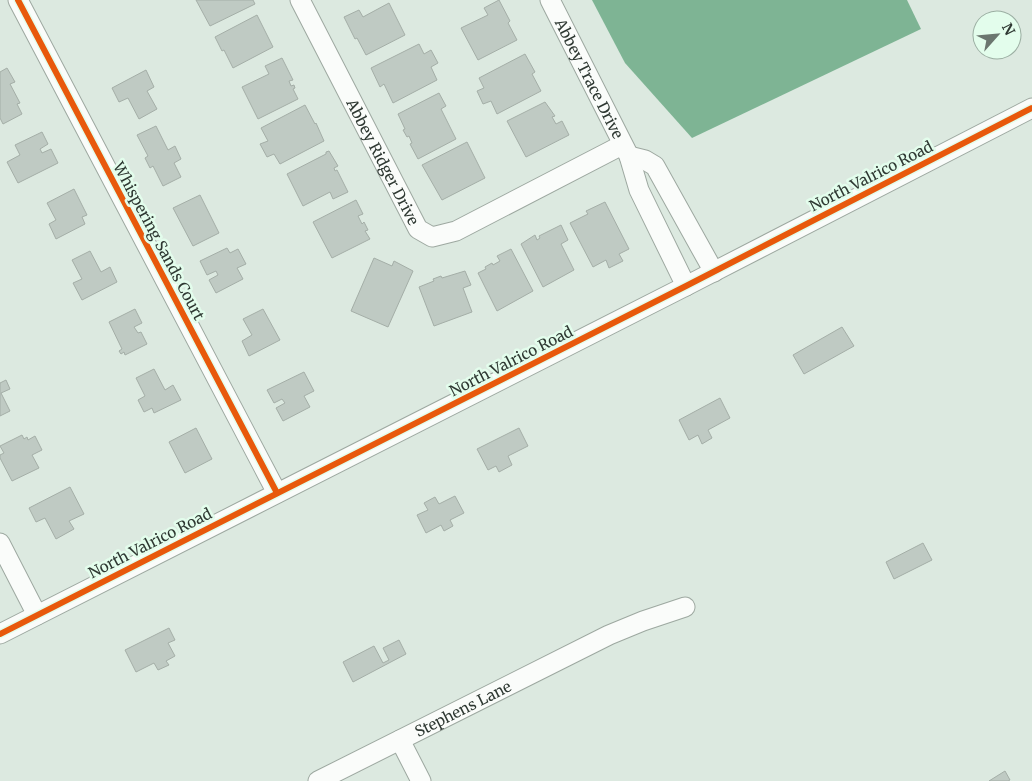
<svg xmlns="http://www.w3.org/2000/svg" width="1032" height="781" font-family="Merriweather,serif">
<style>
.water{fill:#7eb494}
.building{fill:#bfcac3;stroke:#a4aea7}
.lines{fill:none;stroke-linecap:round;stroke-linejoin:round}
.minor-casing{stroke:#9da8a0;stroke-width:21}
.minor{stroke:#fafcfa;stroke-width:19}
.cycleway-casing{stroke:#e3fdec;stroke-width:9}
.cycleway{stroke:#e8590c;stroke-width:6}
.labels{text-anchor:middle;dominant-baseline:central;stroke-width:5;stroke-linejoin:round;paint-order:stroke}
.street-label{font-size:15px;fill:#2e3832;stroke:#e3fdec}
</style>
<rect width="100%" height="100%" fill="#dce9e0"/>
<!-- water -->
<path class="water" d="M592 0H907L921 29 692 138 625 63Z"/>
<!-- building -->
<g class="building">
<path d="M196 0H253L255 4 210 26Z"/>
<path d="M499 0 510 21 508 23 517 40 478 60 461 28 488 15 484 8Z"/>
<path d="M389 3 405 35 366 55 357 38 355 39 344 17 359 10 363 17Z"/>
<path d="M257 15 273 47 233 68 224 50 222 51 215 37Z"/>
<path d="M419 44 424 54 431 50 438 63 431 67 437 80 393 103 384 84 380 87 371 68Z"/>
<path d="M525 54 535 72 532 74 541 91 497 114 491 101 483 104 477 91 484 88 479 78Z"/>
<path d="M282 58 293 80 289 81 291 86 294 85 295 88 293 89 298 99 258 119 242 87 269 74 265 66Z"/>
<path d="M7 68 15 82 10 84 20 103 17 104 22 114 3 124 0 118V72Z"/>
<path d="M146 70 154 87 147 91 157 109 139 119 128 98 119 102 112 88Z"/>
<path d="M439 93 446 106 441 109 456 139 418 159 410 144 412 143 409 136 407 137 403 130 405 129 398 114Z"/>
<path d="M545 102 555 116 552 117 556 124 562 121 569 135 526 157 507 121Z"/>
<path d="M305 105 315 124 316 123 324 141 280 164 274 154 267 157 260 144 268 141 261 128Z"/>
<path d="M156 126 168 150 175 146 181 159 174 163 181 177 163 186 153 166 150 168 145 158 148 156 137 135Z"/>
<path d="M42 132 48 144 40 149 42 153 51 149 58 163 18 183 7 162 20 155 15 145Z"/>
<path d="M467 142 485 178 442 200 422 165Z"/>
<path d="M329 151 338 166 334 168 335 171 337 170 348 192 333 199 330 192 303 206 287 174 326 154V152Z"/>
<path d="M74 189 87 215 82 217 85 224 56 239 49 224 56 220 47 203Z"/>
<path d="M200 195 219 233 193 246 173 208Z"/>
<path d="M356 200 363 214 358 216 362 224 364 222 368 230 365 231 370 239 332 258 313 222Z"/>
<path d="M605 202 629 249 619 254 623 261 609 268 606 260 593 267 570 223 588 214 586 211Z"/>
<path d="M561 225 568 240 561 244 574 270 543 287 521 244 535 235 537 240 540 238 539 236Z"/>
<path d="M227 248 230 253 238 249 246 264 237 268 243 279 216 293 209 280 218 275 216 271 207 275 200 261Z"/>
<path d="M511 249 533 291 497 311 478 273 486 269 485 267 492 263 493 265 500 261 497 256Z"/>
<path d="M90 251 101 272 110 267 117 282 82 300 73 283 82 279 72 260Z"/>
<path d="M374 258 392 266 394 261 413 271 388 327 351 311Z"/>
<path d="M465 271 471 285 463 288 472 312 434 326 419 287 434 281 433 279 441 276 442 278Z"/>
<path d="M135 309 142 323 134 327 138 333 141 332 147 344 125 355 124 352 121 354 119 351 122 349 109 322Z"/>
<path d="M263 309 280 340 249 356 242 341 252 335 243 319Z"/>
<path d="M842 327 854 346 804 374 793 355Z"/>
<path d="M154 369 165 390 173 385 181 400 154 413 152 408 144 412 138 400 145 396 136 378Z"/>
<path d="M304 372 314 391 304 396 310 407 283 421 276 408 285 403 282 399 274 403 267 390Z"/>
<path d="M6 380 10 389 1 393 10 411 0 416V383Z"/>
<path d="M720 398 730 418 708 430 712 438 702 444 698 435 689 440 679 420Z"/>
<path d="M196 428 212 459 185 473 169 442Z"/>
<path d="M519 428 528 446 508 456 512 465 499 472 496 466 488 470 477 449Z"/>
<path d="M22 435 24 439 27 437 28 440 35 436 42 450 32 455 39 468 12 481 0 458V455L4 453 0 446Z"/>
<path d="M70 487 84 514 69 521 74 529 56 539 45 518 36 522 29 508Z"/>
<path d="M455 496 464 513 450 520 453 526 444 531 441 525 426 533 417 515 428 510 424 503 435 497 439 504Z"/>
<path d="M923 543 932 560 894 579 886 562Z"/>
<path d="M169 628 175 640 168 643 175 656 166 661 169 665 158 670 154 663 136 672 125 650Z"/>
<path d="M399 640 406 654 353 682 343 662 374 646 383 663 389 660 383 648Z"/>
<path d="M1005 771 1010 780 1008 781H989Z"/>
</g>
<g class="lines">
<defs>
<g id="minor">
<path d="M18 0 277 493"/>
<path id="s1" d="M300 0 418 229 432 237 456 231 622 145"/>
<path id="s2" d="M550 0 629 156 639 190 686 286"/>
<path d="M629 156 645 160 655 166 714 272"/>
<path d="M0 543 37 615"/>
<path d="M0 634 686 286 1032 108"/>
<path d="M400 740 421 781"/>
<path id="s3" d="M318 781 609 635 643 621 685 607"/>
</g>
</defs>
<!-- minor casing -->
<use href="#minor" class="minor-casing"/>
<!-- minor -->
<use href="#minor" class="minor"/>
<defs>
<g id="cycleway">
<path d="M18 0 277 493"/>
<path d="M0 634 686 286 1032 108"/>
</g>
</defs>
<!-- cycleway casing -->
<use href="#cycleway" class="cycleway-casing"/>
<!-- cycleway -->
<use href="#cycleway" class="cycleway"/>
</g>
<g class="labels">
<!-- street labels -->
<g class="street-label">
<text stroke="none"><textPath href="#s2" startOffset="88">Abbey Trace Drive</textPath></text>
<text stroke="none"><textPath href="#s1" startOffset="182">Abbey Ridger Drive</textPath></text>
<text transform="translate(871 176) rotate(-27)">North Valrico Road</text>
<text transform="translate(159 241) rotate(62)">Whispering Sands Court</text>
<text transform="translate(511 361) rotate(-27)">North Valrico Road</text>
<text transform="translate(150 543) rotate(-27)">North Valrico Road</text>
<text stroke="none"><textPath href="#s3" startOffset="162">Stephens Lane</textPath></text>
</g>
</g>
<!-- north arrow -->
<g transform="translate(997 35) rotate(63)"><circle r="24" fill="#e3fdec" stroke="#9baea2"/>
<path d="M0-4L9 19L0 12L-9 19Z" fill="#6b766f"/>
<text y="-8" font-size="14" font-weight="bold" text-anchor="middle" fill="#2e3832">N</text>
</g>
</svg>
